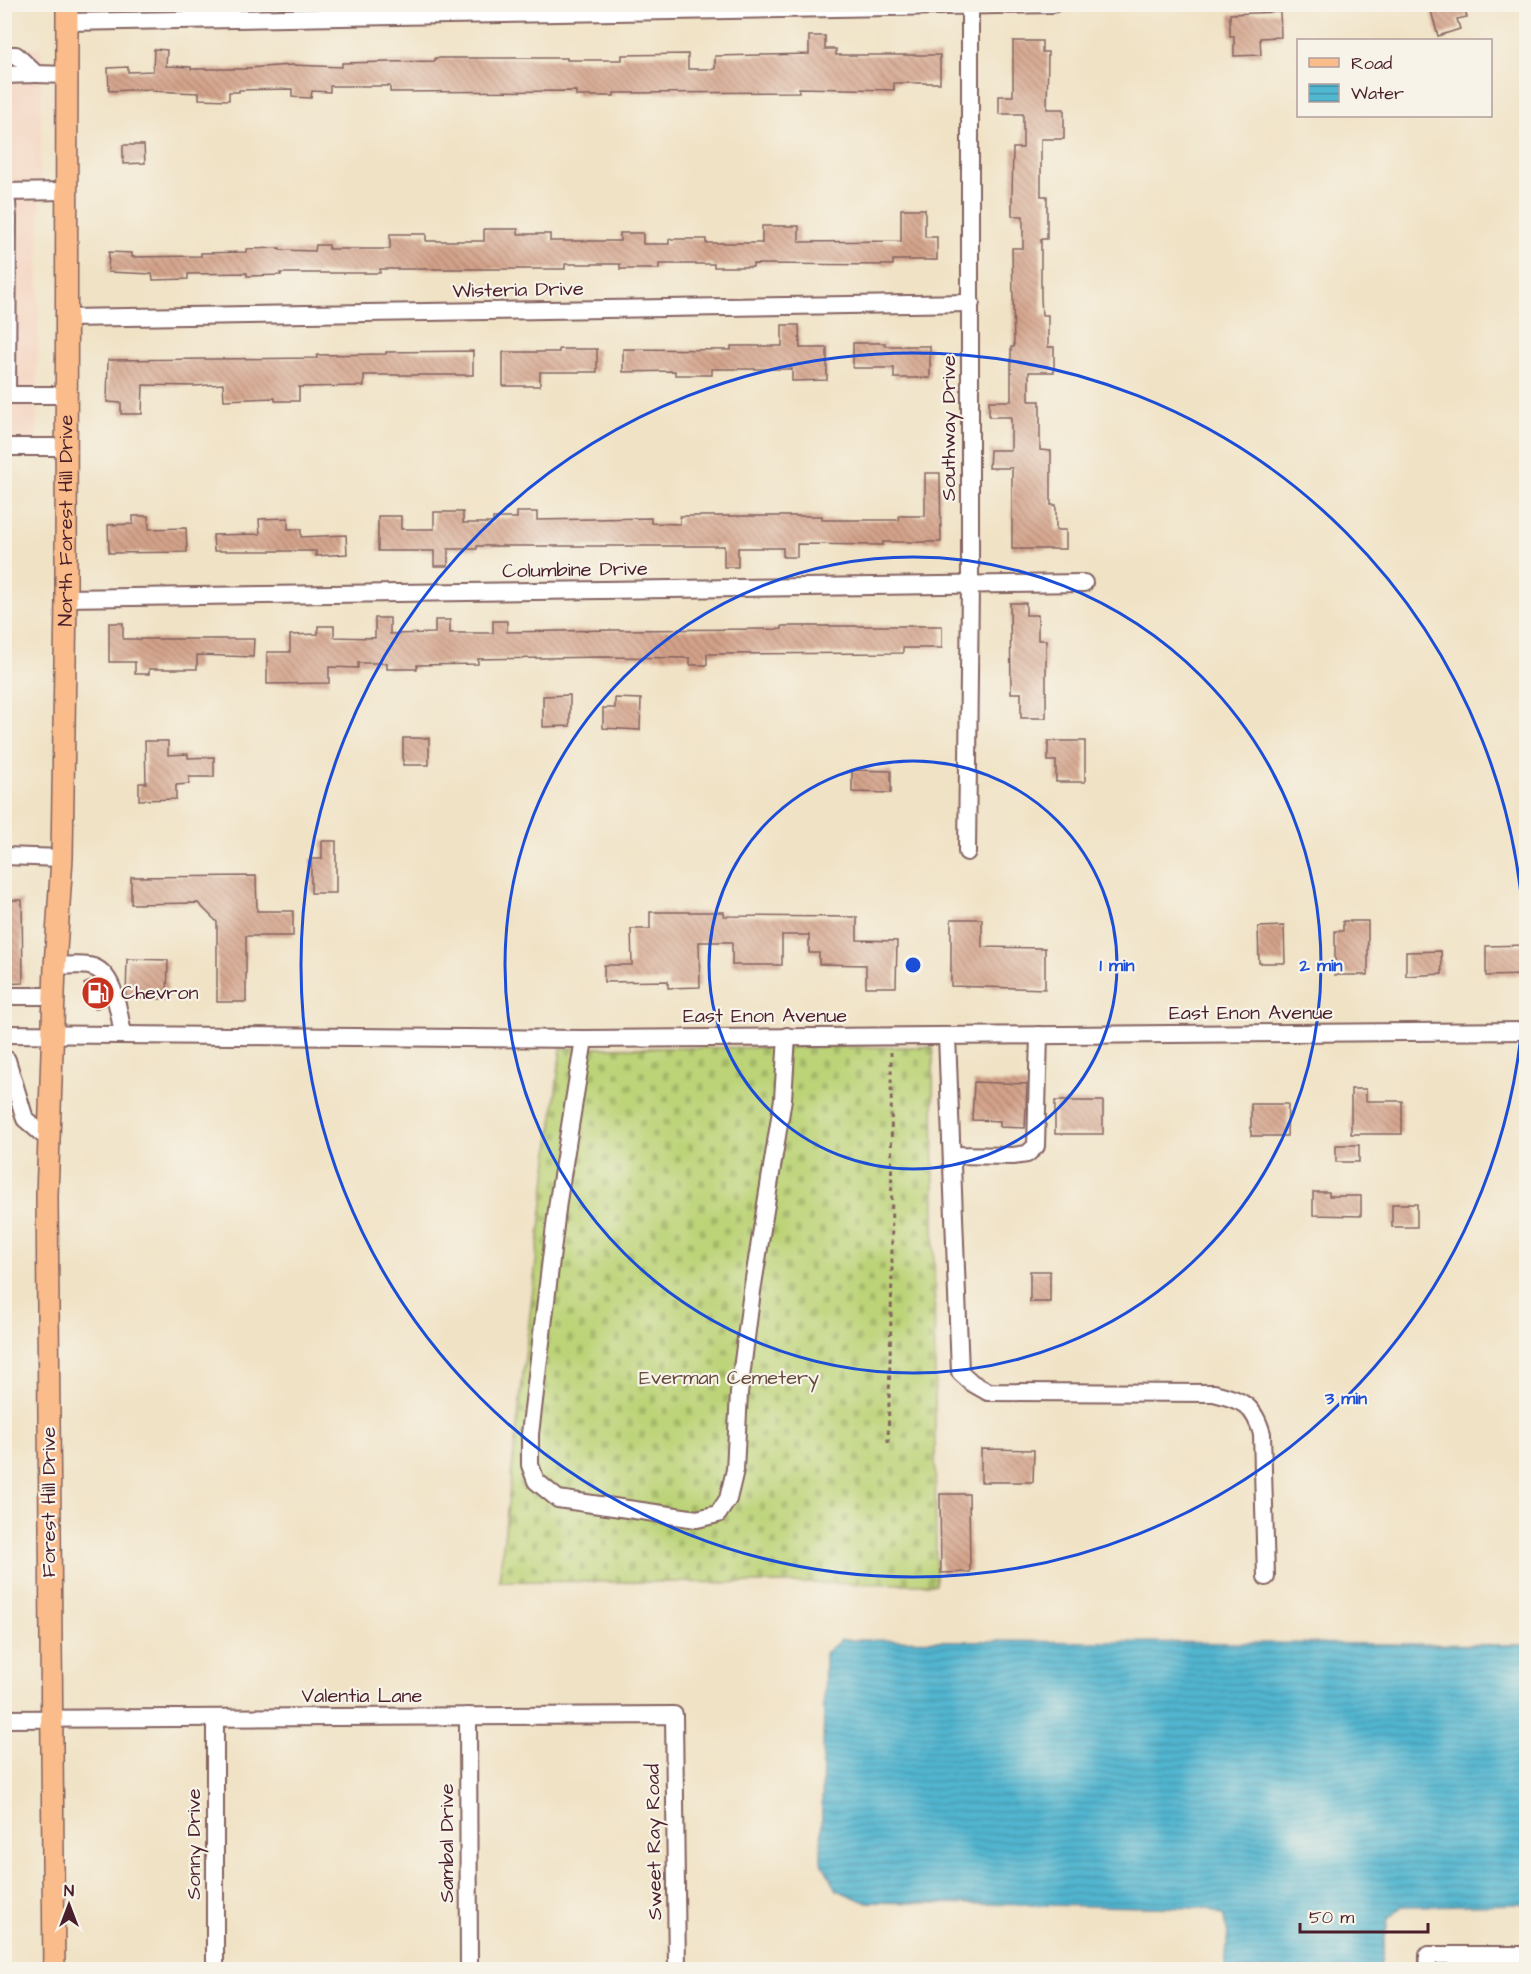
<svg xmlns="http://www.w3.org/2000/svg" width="1531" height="1974" font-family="'Architects Daughter',sans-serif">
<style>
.built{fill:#f4d3c0}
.cemetery{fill:url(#cemetery-stones);stroke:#837951;stroke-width:1.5}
.water{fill:url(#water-rules);stroke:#4e6a7e;stroke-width:1.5}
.building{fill:url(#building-back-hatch)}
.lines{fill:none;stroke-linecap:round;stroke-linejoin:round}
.minor-casing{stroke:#846361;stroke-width:20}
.major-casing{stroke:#846361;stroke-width:24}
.path{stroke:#846361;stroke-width:3;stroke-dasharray:4.5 4.5;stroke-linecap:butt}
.minor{stroke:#fff;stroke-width:16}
.major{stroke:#f9bc8a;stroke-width:21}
.ring{fill:none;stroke:#1d4ed8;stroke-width:3}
.labels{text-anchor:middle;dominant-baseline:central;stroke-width:4.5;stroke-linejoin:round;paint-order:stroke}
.street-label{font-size:20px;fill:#4a1f2b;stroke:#f7f3e8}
.poi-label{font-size:20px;fill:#4a1f2b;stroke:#f7f3e8;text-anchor:start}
.park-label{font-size:20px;fill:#664c3e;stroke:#f7f3e8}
.centre{fill:#1d4ed8;stroke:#f7f3e8;stroke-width:3}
.ring-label{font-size:18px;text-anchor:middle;font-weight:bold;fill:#1d4ed8;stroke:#f7f3e8;stroke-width:4.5;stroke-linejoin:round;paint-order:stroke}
</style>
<defs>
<pattern id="cemetery-stones" width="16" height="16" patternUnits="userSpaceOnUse" patternTransform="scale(1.5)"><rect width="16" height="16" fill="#bcd377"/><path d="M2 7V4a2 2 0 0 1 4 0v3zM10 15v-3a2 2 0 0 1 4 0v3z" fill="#a3b567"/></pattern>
<pattern id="water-rules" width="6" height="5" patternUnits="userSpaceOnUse" patternTransform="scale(1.5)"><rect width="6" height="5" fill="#51b6d0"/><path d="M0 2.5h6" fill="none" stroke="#4593a9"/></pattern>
<pattern id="building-back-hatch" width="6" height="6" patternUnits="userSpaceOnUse" patternTransform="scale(1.5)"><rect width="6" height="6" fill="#d4a38a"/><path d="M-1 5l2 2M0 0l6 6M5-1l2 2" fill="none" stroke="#ae8471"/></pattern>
</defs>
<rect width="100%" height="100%" fill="#f7f3e8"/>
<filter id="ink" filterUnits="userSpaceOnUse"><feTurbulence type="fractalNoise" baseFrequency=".0167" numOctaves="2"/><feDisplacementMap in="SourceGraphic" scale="12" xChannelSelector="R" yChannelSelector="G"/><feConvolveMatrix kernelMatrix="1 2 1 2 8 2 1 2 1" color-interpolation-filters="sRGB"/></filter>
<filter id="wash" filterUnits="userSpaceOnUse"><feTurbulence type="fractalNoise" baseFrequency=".008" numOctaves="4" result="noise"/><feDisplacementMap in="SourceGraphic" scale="24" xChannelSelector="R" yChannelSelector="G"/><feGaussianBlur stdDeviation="1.35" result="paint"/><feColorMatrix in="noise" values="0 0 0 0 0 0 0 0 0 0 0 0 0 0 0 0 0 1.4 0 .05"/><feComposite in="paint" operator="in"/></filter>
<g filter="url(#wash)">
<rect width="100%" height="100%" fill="#f0e2c5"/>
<!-- built -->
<path class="built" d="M5 47H42L37 440H5Z"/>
<!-- cemetery -->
<path class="cemetery" d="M933 1047 936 1584 499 1581 561 1048Z"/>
<!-- water -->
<path class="water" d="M841 1640 1526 1645V1904L1403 1906 1388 1919 1380 1969 1225 1970 1228 1930 1223 1915 1206 1908 865 1902 837 1890 821 1861 825 1653Z"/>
<g id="blocks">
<!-- building -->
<g class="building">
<path d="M1429 4H1463L1467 17 1457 19 1460 29 1438 36Z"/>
<path d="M1280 12 1281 37 1260 38 1261 55 1234 56V36H1230V14Z"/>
<path d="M809 36H825V49H836V55H940V83H894V90L799 88V92L614 93V96H576V91L390 92V86H330V92L312 91 311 98 292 97V89L239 90V92H229V100L199 99V93L152 91V89L109 91 108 68 128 67V72L153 71 154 49 167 50 166 66 191 67V69H246V68L292 65 342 67V63L435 61V58H567V60H622V55L688 54V69H715V56L809 54Z"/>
<path d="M1013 41H1042V52H1048L1047 109H1064V139H1041V196H1047V239H1041V298L1042 315H1048V347H1054V372H1029V401H1040V450L1051 451V505H1056V530H1066V549H1012V468H989L990 450H1011V417H989V401H1011V347H1014L1012 248H1023V216H1012V196L1013 148H1023V114H999V96H1013Z"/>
<path d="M123 145H144L145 163 123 164Z"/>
<path d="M901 209H925V237H937V260H893V265L753 264V267H714V264H659V269H620V264H565V269H380V273H280L281 275 247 276V273L188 274V279L153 280 152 274 108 272 109 252 132 253V257L201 256V253L246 252V249L280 248V250L315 251 316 245H329V249H390V234H426V241H484V229H518V234H550V241H620V233H643V244H669V239H706V243H762V226H799V242L901 241Z"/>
<path d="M782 325H799L800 348H827V380L792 381V369H712V375H675V371L623 372V349L731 350V346H782Z"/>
<path d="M853 343H885V346H930V378H894V368H853Z"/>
<path d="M559 349H597V372H540V386H503V352H559Z"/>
<path d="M473 351V375H364V386L299 387V401H275V398L224 400 223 384 195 386 143 385 142 414H121V403L107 402 108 360 317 358V355L386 354V352Z"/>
<path d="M925 473H940L941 542H883V545L797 544V557H783V548H738V567H724V546H477V549H448V566H434V551H378V516H401V529H434V512H463V523H493V518H517V512H537V520L651 518V523L680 524V516H822V520H899V516H925Z"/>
<path d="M133 516H148L149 529 186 528 187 552 109 553 108 525 133 524Z"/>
<path d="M288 518V529H301V537L346 535 347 554 316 556V551H214L213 535 260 534 259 519Z"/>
<path d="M1010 603H1026V615H1038V640H1046V718H1021V693H1011Z"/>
<path d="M375 618H390V634L435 633V620H450V633H493V621H507V632L612 630 782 629V626H942V648H903V653L707 654V665H690V658L602 657 478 659V664L417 665V669H387V663H358V668L329 667V683L267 684V652H290V635L318 634V626H334V637L375 638Z"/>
<path d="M109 623H123V639H254L253 657 197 655V669H149V674H135V662H109Z"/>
<path d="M570 695V726L543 727V696Z"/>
<path d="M615 698 641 699 640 730 603 728V708H615Z"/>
<rect x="403" y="738" width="26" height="27"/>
<path d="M145 741H168V755L188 754V758L214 757V777H189V784L176 785V799L139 800V783H146Z"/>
<path d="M1048 741H1085V782H1056V761H1048Z"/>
<path d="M852 770 891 771V793L852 792Z"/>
<path d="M322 841H336V893H311V859H322Z"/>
<path d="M256 876 257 911H293V936H246V1002H217V922L198 903 131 904V877Z"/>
<path d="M4 900H22L23 983 4 984Z"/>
<path d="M650 912H724V916L857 917V940L897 941 896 987H866V965L819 964V953H809V935H782V965H732V942H699L700 987 668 988V981L604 982V965H632L631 929H650Z"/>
<path d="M951 919H982V947L1045 948V989L951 986Z"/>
<path d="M1343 921H1368V975H1335V931H1343Z"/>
<path d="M1284 926 1285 963H1259L1258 927Z"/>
<path d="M1527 945V975L1486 976V946Z"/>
<path d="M1441 951 1442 974 1406 976V952Z"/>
<path d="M127 959 168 960 167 999 126 998Z"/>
<path d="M93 980 101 989 106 1004 95 1009 84 984Z"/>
<path d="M974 1082 1027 1084 1025 1128 1000 1127V1121L972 1120Z"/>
<path d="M1351 1089H1366V1101H1402V1134H1351Z"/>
<rect x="1055" y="1101" width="48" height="33"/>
<path d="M1251 1104H1288L1287 1136H1251Z"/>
<rect x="1336" y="1145" width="23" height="17"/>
<path d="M1313 1192H1329V1196H1361V1216L1313 1215Z"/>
<rect x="1392" y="1204" width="25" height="23"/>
<rect x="1030" y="1271" width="20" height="31"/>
<path d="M981 1449 1034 1450 1033 1482H981Z"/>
<path d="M940 1494H969L970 1572 941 1573Z"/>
</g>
</g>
</g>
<g filter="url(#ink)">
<use href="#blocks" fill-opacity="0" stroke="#846361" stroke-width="1.5"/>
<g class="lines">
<defs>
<g id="minor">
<path d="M67 22 1053 4"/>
<path d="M4 55H16L36 74 67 75"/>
<path d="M4 75 36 74"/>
<path d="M4 192 67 191"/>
<path d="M4 201 7 203 8 218 7 395H67"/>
<path d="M67 318 971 303"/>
<path d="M4 447H67"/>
<path d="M66 598 1084 583"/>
<path d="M967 852 970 586V4"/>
<path d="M4 856 62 858"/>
<path d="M55 966C66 966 78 964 89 966 115 970 119 1014 123 1035"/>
<path d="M4 996H54"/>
<path d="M4 1034 584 1039 1526 1031"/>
<path d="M947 1036 960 1372 972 1383 988 1392 1214 1393C1242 1400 1254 1405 1262 1434L1266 1577"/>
<path d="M584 1039 558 1201 530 1434V1465L536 1481 558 1499 697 1519 718 1514 728 1499 735 1470 739 1393 752 1291 783 1099 787 1036"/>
<path d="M4 1060H7L25 1119 48 1139"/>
<path d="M952 1155 1013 1156 1027 1154 1036 1146 1039 1035"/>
<path d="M468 1716 469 1970"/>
<path d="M4 1719 674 1715 677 1970"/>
<path d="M215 1970V1718"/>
<path d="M1428 1970V1955H1526"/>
</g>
<g id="major">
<path id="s1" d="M54 1970 47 1196 55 966 62 858 66 598 67 4"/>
</g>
</defs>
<!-- minor casing -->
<use href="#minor" class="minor-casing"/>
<!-- major casing -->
<use href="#major" class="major-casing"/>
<!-- path -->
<path class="path" d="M888 1443 892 1274 891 1052"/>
<!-- minor -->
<use href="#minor" class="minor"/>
<!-- major -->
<use href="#major" class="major"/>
</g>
</g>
<!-- distance rings -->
<g class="ring">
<circle cx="913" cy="965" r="204"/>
<circle cx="913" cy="965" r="408"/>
<circle cx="913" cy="965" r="612"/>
</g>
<!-- icons -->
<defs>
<symbol id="fuel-disc" viewBox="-11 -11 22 22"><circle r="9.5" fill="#c8321e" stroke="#f7f3e8"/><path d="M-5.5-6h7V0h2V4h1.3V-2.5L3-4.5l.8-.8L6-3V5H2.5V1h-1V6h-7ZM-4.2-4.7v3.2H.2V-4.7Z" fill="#fff"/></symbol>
</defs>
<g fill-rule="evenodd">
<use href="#fuel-disc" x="79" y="974" width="38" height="38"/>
</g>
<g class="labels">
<!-- street labels -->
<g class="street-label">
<text transform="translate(518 290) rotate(-1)">Wisteria Drive</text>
<text transform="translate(949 428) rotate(-90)">Southway Drive</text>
<text stroke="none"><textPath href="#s1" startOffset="1450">North Forest Hill Drive</textPath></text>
<text transform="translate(575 570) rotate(-1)">Columbine Drive</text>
<text x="1251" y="1013">East Enon Avenue</text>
<text x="765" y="1016">East Enon Avenue</text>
<text transform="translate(49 1502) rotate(-90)">Forest Hill Drive</text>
<text x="362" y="1696">Valentia Lane</text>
<text transform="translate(654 1842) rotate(-91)">Sweet Ray Road</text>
<text transform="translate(447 1843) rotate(-90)">Sambal Drive</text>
<text transform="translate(194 1844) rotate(-90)">Sonny Drive</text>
</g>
<!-- poi labels -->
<g class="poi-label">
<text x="121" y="993">Chevron</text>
</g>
<!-- park labels -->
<g class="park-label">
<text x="729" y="1378">Everman Cemetery</text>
</g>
</g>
<circle cx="913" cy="965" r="9" class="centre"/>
<g class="ring-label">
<text x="1117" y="971">1 min</text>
<text x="1321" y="971">2 min</text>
<text x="1346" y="1404">3 min</text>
</g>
<!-- margin -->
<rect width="1531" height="1974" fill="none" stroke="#f7f3e8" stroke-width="24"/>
<!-- legend -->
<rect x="1297" y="39" width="195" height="78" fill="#f7f3e8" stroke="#b29e9c" stroke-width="1.5"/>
<rect x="1309" y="58" width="30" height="9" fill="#f9bc8a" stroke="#b29e9c" stroke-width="1.5"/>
<text x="1351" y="69" font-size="18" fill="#4a1f2b">Road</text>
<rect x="1309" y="84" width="30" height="18" fill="url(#water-rules)" stroke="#b29e9c" stroke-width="1.5"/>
<text x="1351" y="99" font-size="18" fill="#4a1f2b">Water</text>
<!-- north arrow -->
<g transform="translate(69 1905)" stroke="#f7f3e8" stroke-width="4.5" paint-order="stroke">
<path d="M0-4.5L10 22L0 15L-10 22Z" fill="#4a1f2b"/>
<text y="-9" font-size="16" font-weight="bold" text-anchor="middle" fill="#4a1f2b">N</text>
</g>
<!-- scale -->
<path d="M1300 1923v9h128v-9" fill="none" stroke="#4a1f2b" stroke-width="3"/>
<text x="1309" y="1923" font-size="18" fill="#4a1f2b" stroke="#f7f3e8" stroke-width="4.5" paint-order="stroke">50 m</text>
</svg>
